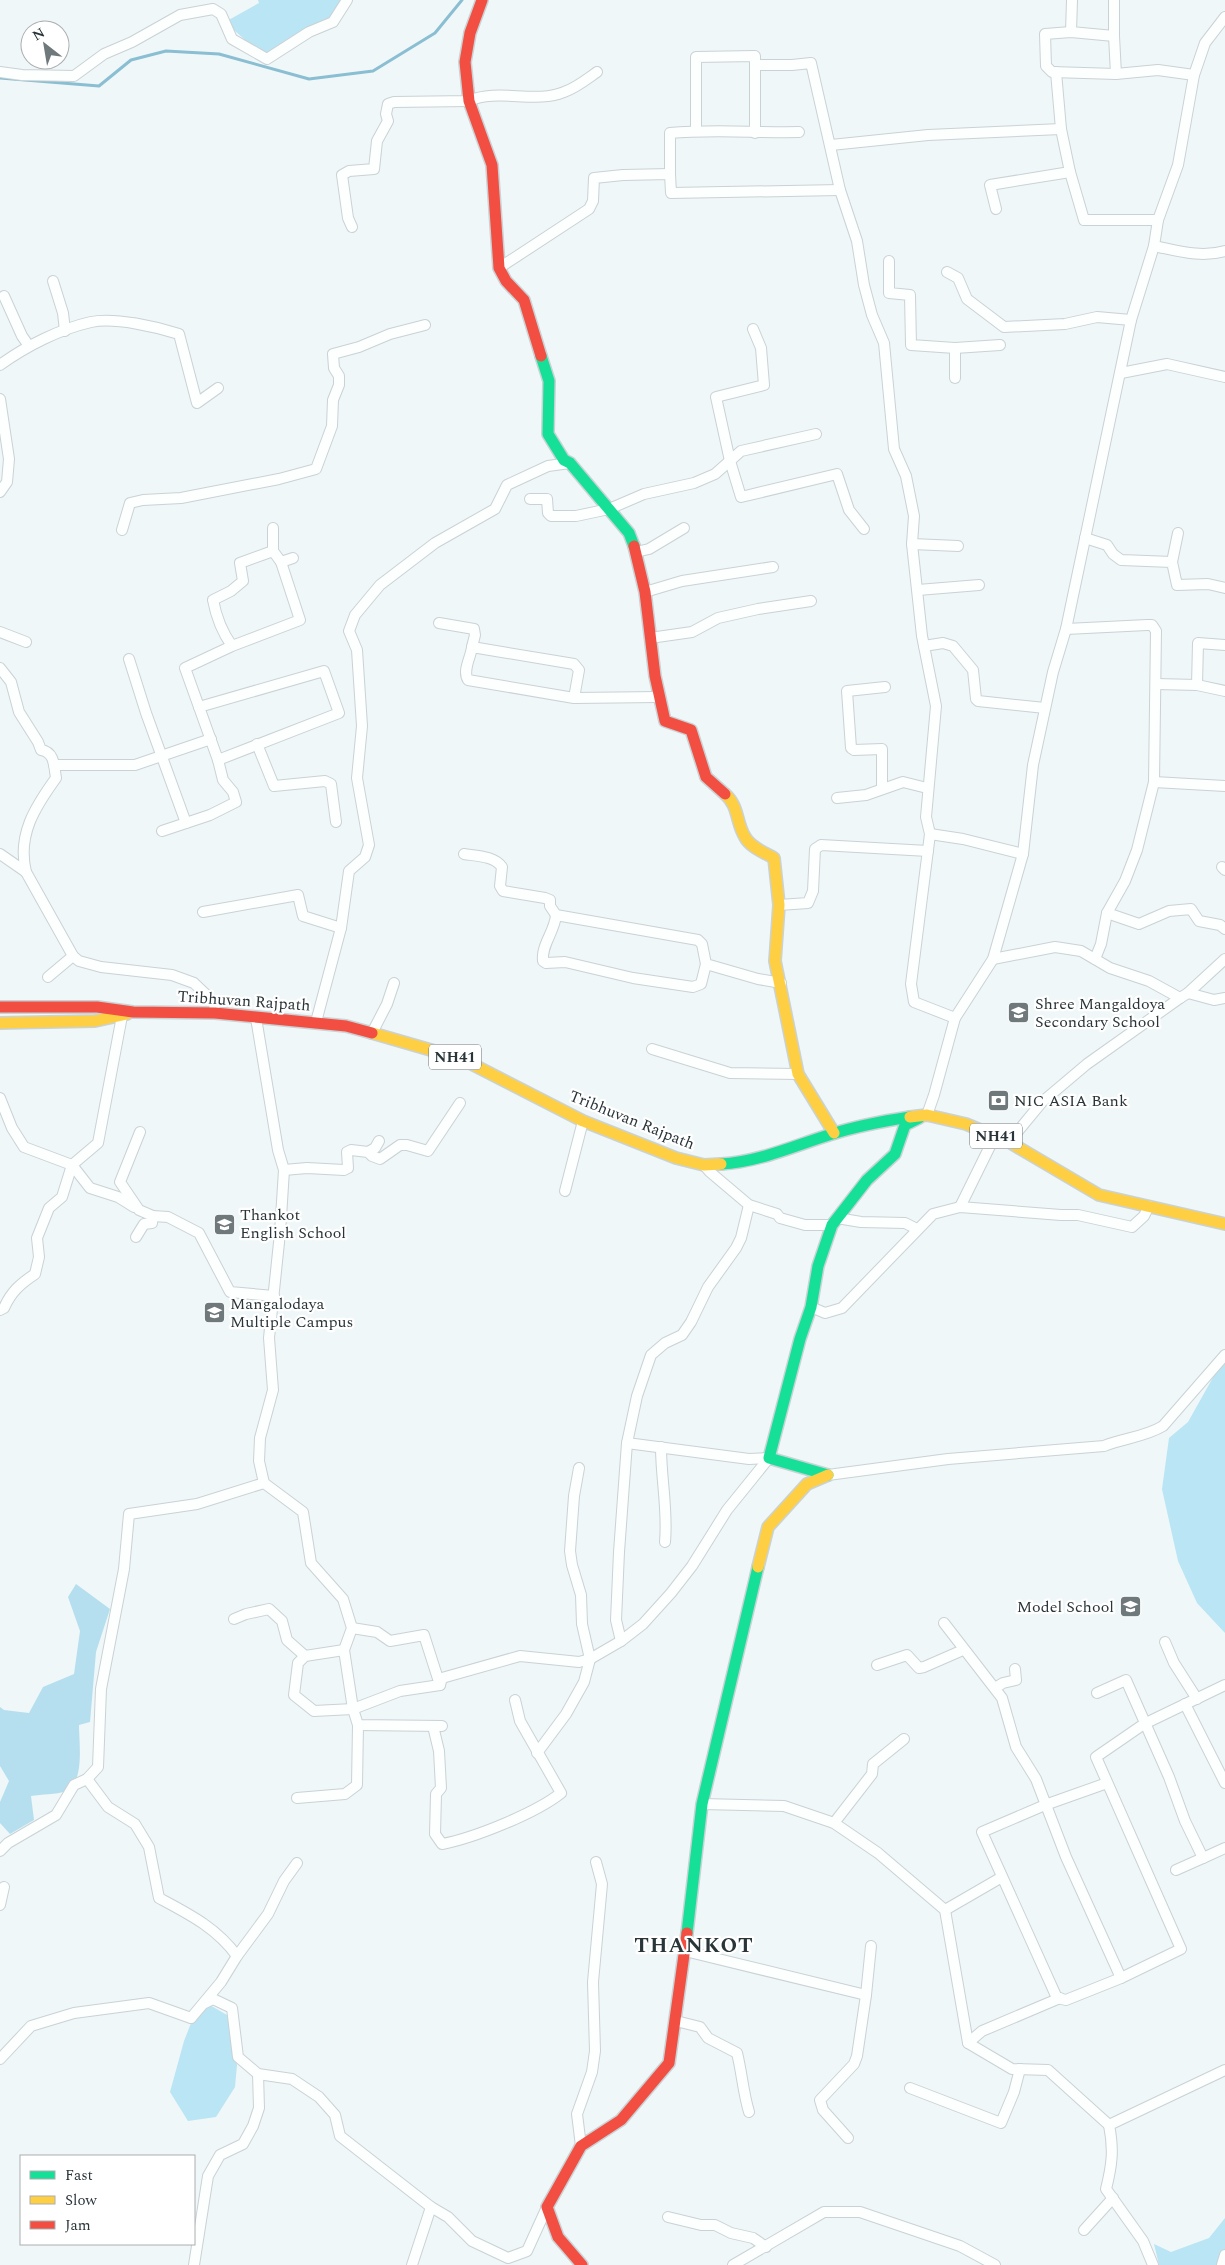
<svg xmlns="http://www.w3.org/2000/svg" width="1225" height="2265" font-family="Spectral,serif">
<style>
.green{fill:#bae5f4}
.forest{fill:#b5dfef}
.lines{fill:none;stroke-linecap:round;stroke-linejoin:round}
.stream{stroke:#8abed2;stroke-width:3}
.street-casing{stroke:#c9d2d5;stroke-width:12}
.fast-casing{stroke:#c9d2d5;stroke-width:14}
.slow-casing{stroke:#c9d2d5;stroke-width:14}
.jam-casing{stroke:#c9d2d5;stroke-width:14}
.street{stroke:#fdfefe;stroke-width:10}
.fast{stroke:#16e098;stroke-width:11}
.slow{stroke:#ffcf43;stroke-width:11}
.jam{stroke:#f24e42;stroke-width:11}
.labels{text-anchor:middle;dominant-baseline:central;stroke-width:4.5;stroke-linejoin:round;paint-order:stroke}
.shield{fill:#fff;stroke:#6a7274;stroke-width:1}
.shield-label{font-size:15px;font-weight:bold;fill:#2a3539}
.street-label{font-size:16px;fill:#2a3539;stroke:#fff}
.poi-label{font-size:16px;fill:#2a3539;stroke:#fff;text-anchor:start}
.district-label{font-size:21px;font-weight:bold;letter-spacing:1px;fill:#2a3539;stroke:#fff}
</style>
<rect width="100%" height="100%" fill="#f0f7f8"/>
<!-- green -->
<g class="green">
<path d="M258 0H344L333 22 264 57 225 22 259 3Z"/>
<path d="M1225 1356V1633L1197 1603 1178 1561 1162 1489 1169 1438 1188 1422Z"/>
<path d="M208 2004 227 2015 237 2065 235 2087 216 2117 188 2121 170 2092 184 2041 197 2008Z"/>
<path d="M1225 2218V2265H1159L1154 2244 1171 2252 1209 2238Z"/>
</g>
<!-- forest -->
<path class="forest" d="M76 1584 110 1609 96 1652 90 1722 79 1725C79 1742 85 1783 66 1791 56 1795 42 1794 31 1796L34 1820 10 1834 0 1823V1802L9 1781 0 1766V1707L4 1710 29 1713 43 1687 74 1674 80 1631 68 1597Z"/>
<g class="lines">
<!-- stream -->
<path class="stream" d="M0 78 99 86 131 60 166 51 219 54 309 79 373 71 435 33 462 0"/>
<defs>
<g id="street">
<path d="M1114 0V36L1071 32 1045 34 1046 66 1052 72 1116 74 1158 70 1194 75"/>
<path d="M1071 32 1072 0"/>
<path d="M1114 36 1116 74"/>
<path d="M755 65H792L811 63 840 190 857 241 864 285 872 315 884 343 894 449 906 476 914 516 912 544 922 636 936 706 926 817 930 834 911 984 914 1002 955 1018"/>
<path d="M0 72 22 75 74 76 104 54 132 42 180 15 213 9 221 14 232 39 267 59 309 32 333 22 347 0"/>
<path d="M1056 72 1061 129"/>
<path d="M696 130V57L755 56V133"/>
<path d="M831 145 928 135 1061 129 1070 172 1084 220H1158"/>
<path d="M670 174V133C713 129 756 133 799 132"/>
<path d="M996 209 990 185 1070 172"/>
<path d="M352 227 348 218 342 175 349 171 374 169 377 141 388 121 386 114 388 104 394 102 469 101C497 88 536 104 564 92 576 88 587 79 597 72"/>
<path d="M1154 246C1179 251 1201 258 1225 251"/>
<path d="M889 261V293L910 295 911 345 955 348 1000 345"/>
<path d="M499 268 589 209 593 201 594 178 623 175 670 174 671 193 840 190"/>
<path d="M947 272 958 278 967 299 1004 327 1065 324 1097 317 1131 320"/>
<path d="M53 281 63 313 65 331"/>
<path d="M4 296 22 336 29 346"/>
<path d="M753 329 761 348 764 385 716 397 730 461 741 497 837 474 849 510 864 529"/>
<path d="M0 365C26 346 60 329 91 322 115 317 157 327 179 334L197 403 218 388"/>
<path d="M1121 373 1167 364 1225 377"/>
<path d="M955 378V348"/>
<path d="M0 399 9 459 7 482 0 492"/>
<path d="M530 499H547L548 513 551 516H576L609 509 644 494 694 483 715 474 741 451 816 434"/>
<path d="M273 528V551"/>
<path d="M122 530 130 503 143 500 181 498 279 479 316 469 332 426 333 400 339 385V376L334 368 333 354 359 347 390 334 425 325"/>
<path d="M1085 538 1107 545 1113 554 1121 560 1172 562 1177 585 1208 584 1225 588"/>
<path d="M912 544 958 546"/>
<path d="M636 552 649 549 684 528"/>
<path d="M281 562 293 558"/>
<path d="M1172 562 1178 533"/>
<path d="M918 590 979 585"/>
<path d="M645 592 682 581 773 567"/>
<path d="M439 623 474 629 475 635 472 647"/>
<path d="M1066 629 1147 625H1152L1156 631 1154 782 1137 850 1125 881 1107 913 1101 944 1095 959"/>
<path d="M0 632 26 642"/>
<path d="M650 638 692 632 718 618 758 609 811 601"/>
<path d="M924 646 943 643 953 646 973 670 976 699 978 701 1045 708"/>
<path d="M129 659 146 713 186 823 210 815 236 802 233 792 223 780 218 760"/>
<path d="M0 668 11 682 19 712 38 742 41 750C55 752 54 767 56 778 35 807 17 835 26 872L73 956 79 961 101 967 172 975 194 983 214 1002 215 1013"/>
<path d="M324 671 339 713 218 760 199 707Z"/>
<path d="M1156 684 1197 685 1225 691"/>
<path d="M1197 685 1198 643 1225 645"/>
<path d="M574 698 579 670 574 664 472 647C471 657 462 671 468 680L574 698 658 697"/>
<path d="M199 707 185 668 232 646 300 620 281 562 273 551 240 563 243 581 231 591 213 600C216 616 222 632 232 646"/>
<path d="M257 744 274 786 325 781 331 784 336 822"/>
<path d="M54 765H135L211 739"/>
<path d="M1154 782 1225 786"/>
<path d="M882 789V749L854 750 851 748 847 691 885 687"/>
<path d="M837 798 866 795 903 782 927 788"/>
<path d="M162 831 186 823"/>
<path d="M930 834 963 839 1023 854"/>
<path d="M0 854 26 872"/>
<path d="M464 854C477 856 494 856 502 867L500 886 503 891 545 898 550 900V906L556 915 698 940 702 944 706 964 758 979 781 983"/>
<path d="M1222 867 1225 870"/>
<path d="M779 905 808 903 813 891 815 849 821 845 928 851"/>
<path d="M203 912 298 895 303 916 341 928"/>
<path d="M1107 913 1139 924 1169 911 1191 909 1199 921 1220 925 1225 929"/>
<path d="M556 915C555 931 541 945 543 961L546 963 565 962 633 978 693 987 701 984 706 964"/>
<path d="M993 959 1055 947 1081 951 1110 968 1149 981 1180 998 1087 1064 1042 1102 1009 1142"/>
<path d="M48 977 73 956"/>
<path d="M1188 993 1214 1000 1225 998"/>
<path d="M1180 998 1188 993 1225 959"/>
<path d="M256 1018 278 1150 284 1170 280 1233 269 1338 273 1390 260 1438 259 1461 264 1483 303 1512 311 1563 343 1599 352 1628 344 1650 353 1709 358 1725 442 1726"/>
<path d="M316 1022 341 928 349 871 365 857 369 845 357 778 362 726 357 650 349 631 355 615 380 585 435 543 495 509 507 485 548 466 570 463"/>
<path d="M372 1033 387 1004 394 983"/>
<path d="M652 1049 730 1073 798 1074"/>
<path d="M0 1098 12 1128 24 1147 72 1165 98 1143 122 1016"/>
<path d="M927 1115 934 1095 955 1018 993 959 1023 854 1033 765 1053 672 1066 629 1131 320 1154 246 1158 220 1178 165 1194 75 1205 43 1225 17"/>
<path d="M140 1132 120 1182 139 1210 153 1216 168 1217 199 1233 230 1292 274 1296"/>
<path d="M368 1152 375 1148 379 1141"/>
<path d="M72 1165 90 1188 118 1197 134 1207"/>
<path d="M704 1165 710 1172 749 1205 777 1214 780 1218 805 1225H832"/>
<path d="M284 1170 307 1168 344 1170 348 1168 347 1152 351 1150 368 1152 372 1156 380 1159 400 1145H407L428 1151 460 1103"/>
<path d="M565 1191 583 1121"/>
<path d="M960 1207 995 1136"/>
<path d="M837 1218 861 1222 905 1223 917 1229"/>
<path d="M136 1237 144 1224 152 1223 153 1216"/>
<path d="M811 1307 825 1313 842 1308 933 1214 960 1207 1061 1215H1078L1132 1227 1144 1216 1149 1206"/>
<path d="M0 1310 4 1308C11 1292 20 1284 35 1274L39 1257 37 1238 49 1208 62 1197 72 1165"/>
<path d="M627 1443 749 1459 769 1458"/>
<path d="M661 1447C661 1479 668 1510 665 1542"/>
<path d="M828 1475 948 1459 1104 1446C1124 1438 1145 1437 1163 1426L1225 1355"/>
<path d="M234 1619 246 1614 269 1609 282 1621 287 1640 305 1656"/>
<path d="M944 1623 1002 1698 1016 1747 1036 1779 1066 1857 1121 1978"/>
<path d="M352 1628 377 1632 390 1641 424 1635 440 1685"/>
<path d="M621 1641 616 1620 619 1552 627 1443 637 1396 651 1355 665 1343 682 1335 691 1322 708 1287 736 1248 741 1238 749 1205"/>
<path d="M1165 1642 1174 1663 1197 1699"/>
<path d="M344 1650 305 1656 298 1663 294 1695 314 1711 353 1709 400 1691 440 1685 442 1678 520 1656 579 1662 590 1659 621 1641 643 1624 671 1593 692 1566 727 1510 769 1458"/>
<path d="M877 1665 907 1655 919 1668 924 1667 963 1650"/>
<path d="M995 1688 1003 1683 1016 1680 1015 1669"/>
<path d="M1097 1693 1126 1680 1169 1777 1185 1821 1203 1858 1176 1870"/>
<path d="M1185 1704 1225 1783"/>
<path d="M433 1726 439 1751 441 1788 436 1794 435 1834 442 1844C474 1838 536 1813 561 1793L520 1721 515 1700"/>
<path d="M537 1753 566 1714 584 1682 590 1659 582 1624 581 1595 572 1565 570 1551 574 1496 579 1468"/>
<path d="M87 1779 108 1807 135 1824 149 1847 159 1898C189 1914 217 1928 237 1956L221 1982 191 2018 203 2004 213 1999 232 2008 238 2057 258 2074 292 2079 319 2097 335 2115 340 2136 431 2207 448 2217 472 2241 508 2258 527 2251 547 2207"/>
<path d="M1107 1783 1045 1805 982 1832 1057 1998 1066 2000 1121 1978 1181 1949 1096 1757 1144 1724 1225 1685"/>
<path d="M297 1798 345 1794 357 1785 358 1725"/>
<path d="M702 1804 784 1806 834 1823 878 1853 945 1910 968 2043 1012 2069 1048 2070 1109 2125 1225 2070"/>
<path d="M834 1823 872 1774 873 1764 904 1739"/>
<path d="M0 1851 8 1843 56 1815 74 1785 87 1779 98 1767 101 1689 124 1569 129 1514 197 1504 264 1483"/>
<path d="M1203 1858 1225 1848"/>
<path d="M0 1905 4 1887"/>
<path d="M945 1910 1002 1877"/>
<path d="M685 1951 866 1995 857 2056 854 2064 820 2100 823 2110 848 2138"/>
<path d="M237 1956 268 1914 284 1881 297 1863"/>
<path d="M866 1995 871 1946"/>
<path d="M676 2021 700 2027 708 2038 737 2053C742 2073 743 2092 749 2112"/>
<path d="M968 2043 982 2031 1060 1998"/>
<path d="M0 2059 31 2026 74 2013 149 2003 191 2018"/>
<path d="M910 2088 1001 2123 1014 2092 1020 2069"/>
<path d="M1109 2125C1114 2150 1112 2165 1106 2189L1143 2241 1153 2265"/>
<path d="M581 2146 577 2114 592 2072 595 2051 593 1982 602 1884 596 1862"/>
<path d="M668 2217 701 2225H715L731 2233 753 2238 766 2247"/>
<path d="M1084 2230 1113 2198"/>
<path d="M194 2265 208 2176 220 2155 243 2144 253 2126 259 2108 258 2074"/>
<path d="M412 2265 431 2207"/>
<path d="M733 2265 824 2212H860L960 2246 995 2265"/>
<path d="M1222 2265 1225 2255"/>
</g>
<g id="fast">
<path d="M541 356 549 381 548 434 564 460 570 463 629 533 634 546"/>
<path d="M721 1164C759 1162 796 1145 832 1134 857 1126 884 1121 910 1117"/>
<path d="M828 1475 769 1458 800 1339 811 1307 818 1266 832 1225 867 1180 895 1154 905 1125 919 1118"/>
<path d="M687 1933 702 1804 758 1567"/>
</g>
<g id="slow">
<path d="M725 794C739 806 736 823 745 837 750 847 765 853 774 858L779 905 775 961 798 1074 834 1133"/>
<path d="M0 1023 95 1021 127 1014"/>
<path d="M372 1033 462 1059 583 1121 676 1158 704 1165 721 1164"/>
<path d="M910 1117 927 1115 966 1124 1009 1142 1099 1195 1225 1224"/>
<path d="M758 1567 768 1527 807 1484 828 1475"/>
</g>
<g id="jam">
<path d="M482 0 470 33 465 62 469 101 492 165 499 268 506 281 524 300 541 356"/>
<path d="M634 546 645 592 655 676 665 721 691 730 706 777 725 794"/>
<path d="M0 1007H97L133 1012 215 1013 346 1026 372 1033"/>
<path d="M582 2265 558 2237 547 2207 581 2146 621 2120 669 2063 687 1933"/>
</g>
</defs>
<!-- street casing -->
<use href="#street" class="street-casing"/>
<!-- fast casing -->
<use href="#fast" class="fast-casing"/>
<!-- slow casing -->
<use href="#slow" class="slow-casing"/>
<!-- jam casing -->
<use href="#jam" class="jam-casing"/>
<!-- street -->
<use href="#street" class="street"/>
<!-- fast -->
<use href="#fast" class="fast"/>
<!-- slow -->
<use href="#slow" class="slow"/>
<!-- jam -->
<use href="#jam" class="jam"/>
</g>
<!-- icons -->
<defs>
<symbol id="school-square" viewBox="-11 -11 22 22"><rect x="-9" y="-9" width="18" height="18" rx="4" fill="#6f797c" stroke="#fff"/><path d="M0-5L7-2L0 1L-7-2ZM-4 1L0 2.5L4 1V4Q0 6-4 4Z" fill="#fff"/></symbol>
<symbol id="bank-square" viewBox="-11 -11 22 22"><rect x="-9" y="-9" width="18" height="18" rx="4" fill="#6f797c" stroke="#fff"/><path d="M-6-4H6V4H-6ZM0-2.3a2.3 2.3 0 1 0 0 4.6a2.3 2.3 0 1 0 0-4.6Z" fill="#fff"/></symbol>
<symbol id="university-square" viewBox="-11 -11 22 22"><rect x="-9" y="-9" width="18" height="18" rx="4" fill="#6f797c" stroke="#fff"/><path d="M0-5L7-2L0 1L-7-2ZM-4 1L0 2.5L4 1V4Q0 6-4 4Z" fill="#fff"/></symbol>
</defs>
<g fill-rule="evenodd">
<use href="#school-square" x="1006" y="1000" width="25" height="25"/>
<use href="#bank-square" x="986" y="1088" width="25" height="25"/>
<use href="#school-square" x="212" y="1212" width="25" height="25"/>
<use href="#university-square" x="202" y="1300" width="25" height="25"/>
<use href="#school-square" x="1118" y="1594" width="25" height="25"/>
</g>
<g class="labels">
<!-- shield labels -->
<g class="shield">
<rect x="429" y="1044.5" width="52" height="25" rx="4"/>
<rect x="970" y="1123.5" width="52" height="25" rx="4"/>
</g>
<g class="shield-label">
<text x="455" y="1057">NH41</text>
<text x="996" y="1136">NH41</text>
</g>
<!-- street labels -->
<g class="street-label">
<text transform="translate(244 1001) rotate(4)">Tribhuvan Rajpath</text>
<text transform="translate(632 1120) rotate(22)">Tribhuvan Rajpath</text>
</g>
<!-- poi labels -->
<g class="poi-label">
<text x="1035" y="1004">Shree Mangaldoya<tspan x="1035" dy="18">Secondary School</tspan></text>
<text x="1014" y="1101">NIC ASIA Bank</text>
<text x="240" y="1215">Thankot<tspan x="240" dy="18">English School</tspan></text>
<text x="230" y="1304">Mangalodaya<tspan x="230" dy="18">Multiple Campus</tspan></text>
<text x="1114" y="1607" text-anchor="end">Model School</text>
</g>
<!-- district labels -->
<g class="district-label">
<text x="694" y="1946">THANKOT</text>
</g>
</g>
<!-- legend -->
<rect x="20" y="2155" width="175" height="90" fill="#ffffff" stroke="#aaaeb0"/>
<rect x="30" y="2171" width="25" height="8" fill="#16e098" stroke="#aaaeb0"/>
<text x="65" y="2180" font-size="15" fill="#2a3539">Fast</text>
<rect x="30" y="2196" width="25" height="8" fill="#ffcf43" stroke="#aaaeb0"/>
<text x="65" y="2205" font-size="15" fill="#2a3539">Slow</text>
<rect x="30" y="2221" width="25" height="8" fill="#f24e42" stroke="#aaaeb0"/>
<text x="65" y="2230" font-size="15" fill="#2a3539">Jam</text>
<!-- north arrow -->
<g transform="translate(45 45) rotate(329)"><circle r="24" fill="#ffffff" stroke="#aaaeb0"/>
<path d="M0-4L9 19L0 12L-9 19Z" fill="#6f797c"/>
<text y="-8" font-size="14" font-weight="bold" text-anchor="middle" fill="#2a3539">N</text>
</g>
</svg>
